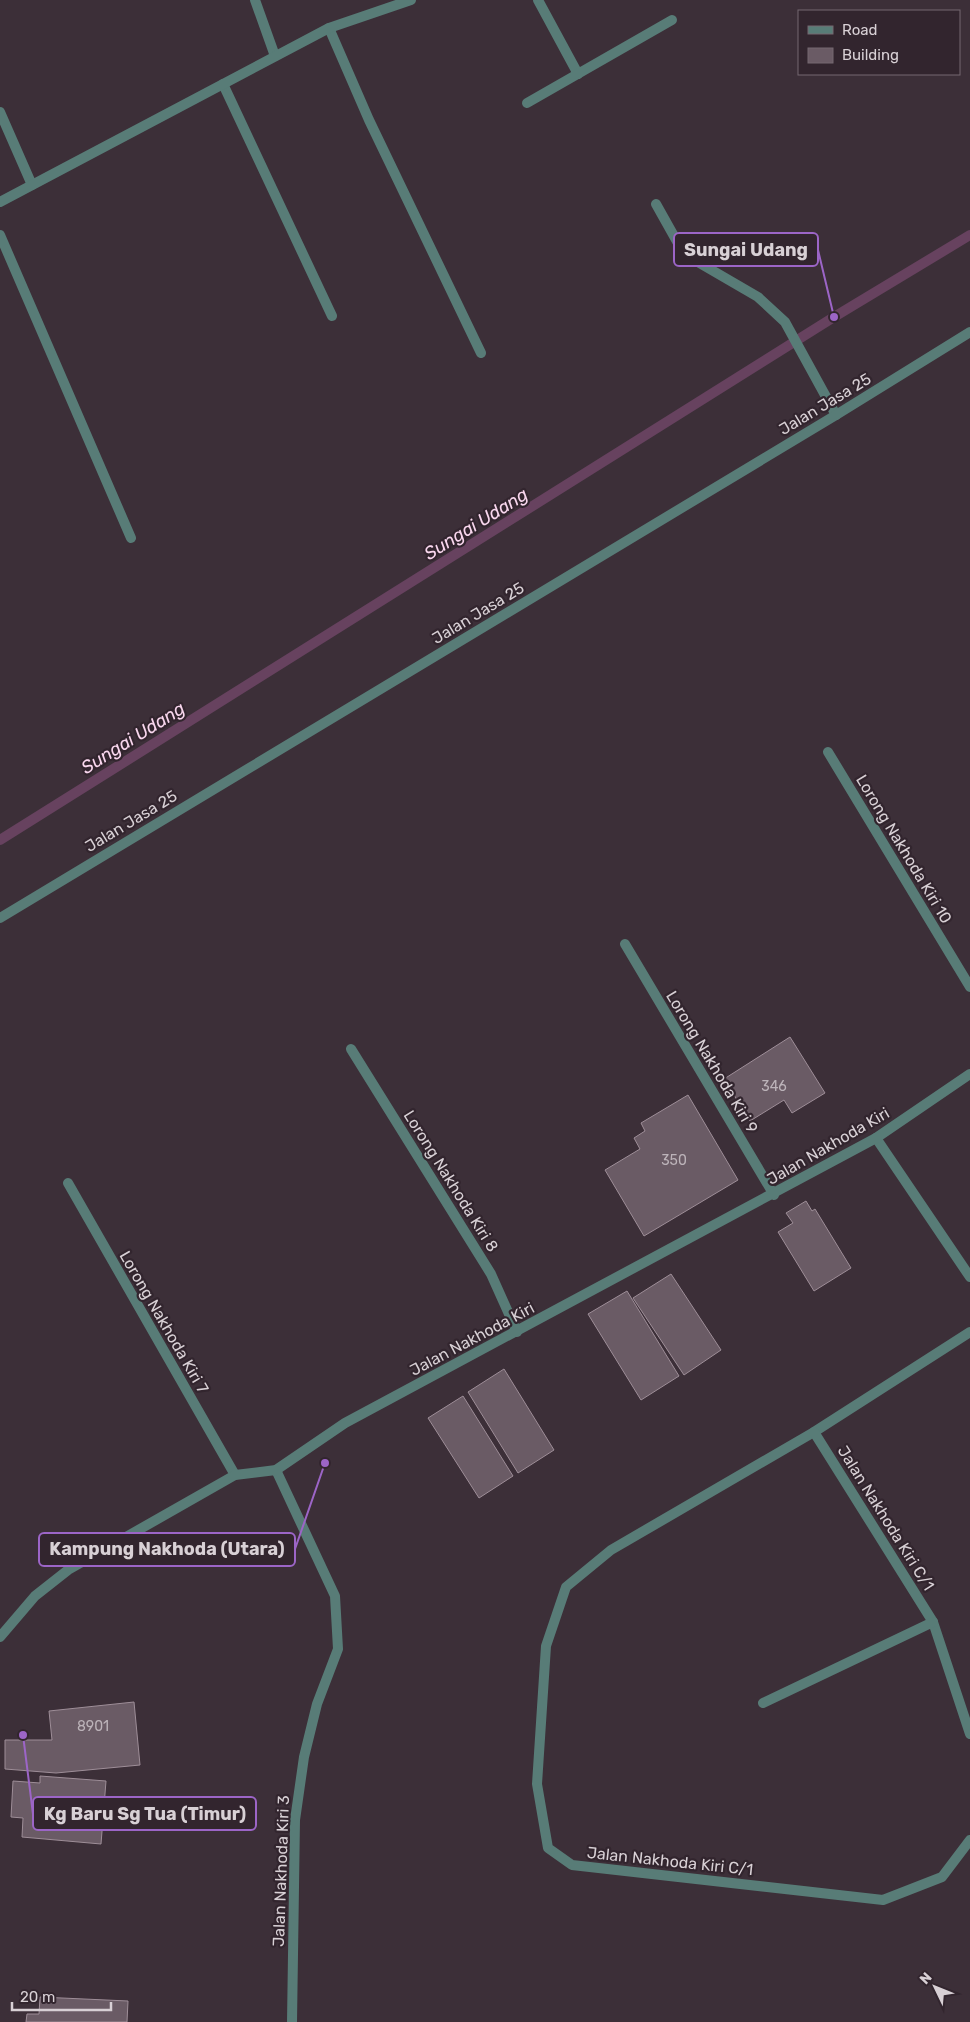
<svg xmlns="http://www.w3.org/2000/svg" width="970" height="2022" font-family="Rubik,sans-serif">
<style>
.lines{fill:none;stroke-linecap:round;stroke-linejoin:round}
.stream{stroke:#67425f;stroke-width:10}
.building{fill:#6a5b65;stroke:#9e8e98}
.service{stroke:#587c77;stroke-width:10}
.minor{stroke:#587c77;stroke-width:10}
.labels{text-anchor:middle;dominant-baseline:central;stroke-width:4.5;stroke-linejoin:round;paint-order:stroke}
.number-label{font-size:14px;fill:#bcb3b9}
.street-label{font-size:16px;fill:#d8d0d5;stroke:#32252e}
.water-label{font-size:18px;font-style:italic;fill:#f9d7ee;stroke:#32252e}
.leader{fill:none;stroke:#9c65c7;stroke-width:2}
.callout-dot{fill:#9c65c7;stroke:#32252e;stroke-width:2}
.callout{fill:#32252e;stroke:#9c65c7;stroke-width:2}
.callout-label{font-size:18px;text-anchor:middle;font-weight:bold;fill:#d8d0d5}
</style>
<rect width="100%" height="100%" fill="#3c2f38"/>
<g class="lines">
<!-- stream -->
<path class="stream" d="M0 840 834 317 970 235"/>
</g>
<!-- building -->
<g class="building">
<path d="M790 1037 825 1093 792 1113 784 1100 750 1121 724 1079Z"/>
<path d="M688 1095 738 1180 644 1236 605 1170 640 1149 634 1138 645 1131 641 1123Z"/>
<path d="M806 1201 812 1211 815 1209 851 1268 814 1291 778 1232 793 1223 786 1213Z"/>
<path d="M671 1274 721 1350 684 1375 633 1298Z"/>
<path d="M627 1291 679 1376 641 1400 588 1314Z"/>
<path d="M504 1369 554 1450 518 1473 468 1392Z"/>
<path d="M463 1396 513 1476 479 1498 428 1418Z"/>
<path d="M134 1702 140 1765 56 1773 5 1769V1740H52L49 1711Z"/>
<path d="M40 1776 106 1781 101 1844 22 1837 23 1818 11 1817 13 1781 40 1783Z"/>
<path d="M40 1997 128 2001 127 2022H26L27 2014H39Z"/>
</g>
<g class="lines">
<!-- service -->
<g class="service">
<path d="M255 0 275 56"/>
<path d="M538 0 578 74"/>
<path d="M329 28 369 120 481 353"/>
<path d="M223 84 332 316"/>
<path d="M527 103 672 20"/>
<path d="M0 112 32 185"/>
<path d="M0 202 329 28 411 0"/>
<path d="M656 204 684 254 758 297 785 322 836 415"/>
<path d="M0 235 131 538"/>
</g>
<!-- minor -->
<g class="minor">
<path d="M828 752 970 987"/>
<path d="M0 918 836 415 970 332"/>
<path d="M625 944 774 1195"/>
<path d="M351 1049 491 1274 517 1332"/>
<path d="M876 1138 970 1277"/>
<path d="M68 1183 235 1475"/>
<path d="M970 1332 814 1432 611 1550 566 1587 546 1646 537 1784 548 1848 572 1865 883 1900 942 1877 970 1840"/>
<path d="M814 1432 933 1622 970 1734"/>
<path d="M276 1470 335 1596 338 1649 317 1704 304 1757 295 1820 292 2022"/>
<path d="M0 1637 35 1596 68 1570 235 1475 276 1470 345 1423 876 1138 970 1074"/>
<path d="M763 1703 933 1622"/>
</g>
</g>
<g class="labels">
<!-- number labels -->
<g class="number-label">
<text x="774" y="1086">346</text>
<text x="674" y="1160">350</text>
<text x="93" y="1726">8901</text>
</g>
<!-- street labels -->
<g class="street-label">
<text transform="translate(825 404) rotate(-31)">Jalan Jasa 25</text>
<text transform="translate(478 613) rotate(-31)">Jalan Jasa 25</text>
<text transform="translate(131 821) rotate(-31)">Jalan Jasa 25</text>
<text transform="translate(904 849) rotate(59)">Lorong Nakhoda Kiri 10</text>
<text transform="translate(712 1062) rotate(59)">Lorong Nakhoda Kiri 9</text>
<text transform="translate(828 1146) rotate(-30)">Jalan Nakhoda Kiri</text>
<text transform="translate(451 1181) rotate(58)">Lorong Nakhoda Kiri 8</text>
<text transform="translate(164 1322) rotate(60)">Lorong Nakhoda Kiri 7</text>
<text transform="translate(472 1339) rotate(-28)">Jalan Nakhoda Kiri</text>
<text transform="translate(886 1518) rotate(58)">Jalan Nakhoda Kiri C/1</text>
<text transform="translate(670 1861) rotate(6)">Jalan Nakhoda Kiri C/1</text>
<text transform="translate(281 1871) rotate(-88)">Jalan Nakhoda Kiri 3</text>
</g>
<!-- water labels -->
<g class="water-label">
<text transform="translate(476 524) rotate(-32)">Sungai Udang</text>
<text transform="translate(133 738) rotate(-32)">Sungai Udang</text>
</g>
</g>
<!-- callouts -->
<path class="leader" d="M834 317L818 250M325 1463L295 1549M23 1735L33 1814"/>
<g class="callout-dot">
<circle cx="834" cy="317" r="5"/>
<circle cx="325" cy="1463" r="5"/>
<circle cx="23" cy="1735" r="5"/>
</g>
<g class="callout">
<rect x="674" y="233" width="144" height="33" rx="5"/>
<rect x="39" y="1533" width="256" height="33" rx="5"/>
<rect x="33" y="1797" width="223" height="33" rx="5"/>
</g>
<g class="callout-label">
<text x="746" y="256">Sungai Udang</text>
<text x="167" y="1555">Kampung Nakhoda (Utara)</text>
<text x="145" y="1820">Kg Baru Sg Tua (Timur)</text>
</g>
<!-- legend -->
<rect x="798" y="10" width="162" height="65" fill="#32252e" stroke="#746971"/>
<rect x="808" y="26" width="25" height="8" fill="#587c77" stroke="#746971"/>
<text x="842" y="35" font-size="15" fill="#d8d0d5">Road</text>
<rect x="808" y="48" width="25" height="15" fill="#6a5b65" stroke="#746971"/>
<text x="842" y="60" font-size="15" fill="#d8d0d5">Building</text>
<!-- north arrow -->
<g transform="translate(935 1987) rotate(313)" stroke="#32252e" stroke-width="4" paint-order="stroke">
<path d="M0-4L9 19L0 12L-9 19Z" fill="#d8d0d5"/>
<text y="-8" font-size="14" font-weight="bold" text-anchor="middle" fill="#d8d0d5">N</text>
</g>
<!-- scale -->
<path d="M12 2002v8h99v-8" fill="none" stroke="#d8d0d5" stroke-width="2.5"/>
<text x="20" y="2002" font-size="15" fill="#d8d0d5" stroke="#32252e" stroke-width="4" paint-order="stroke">20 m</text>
</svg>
